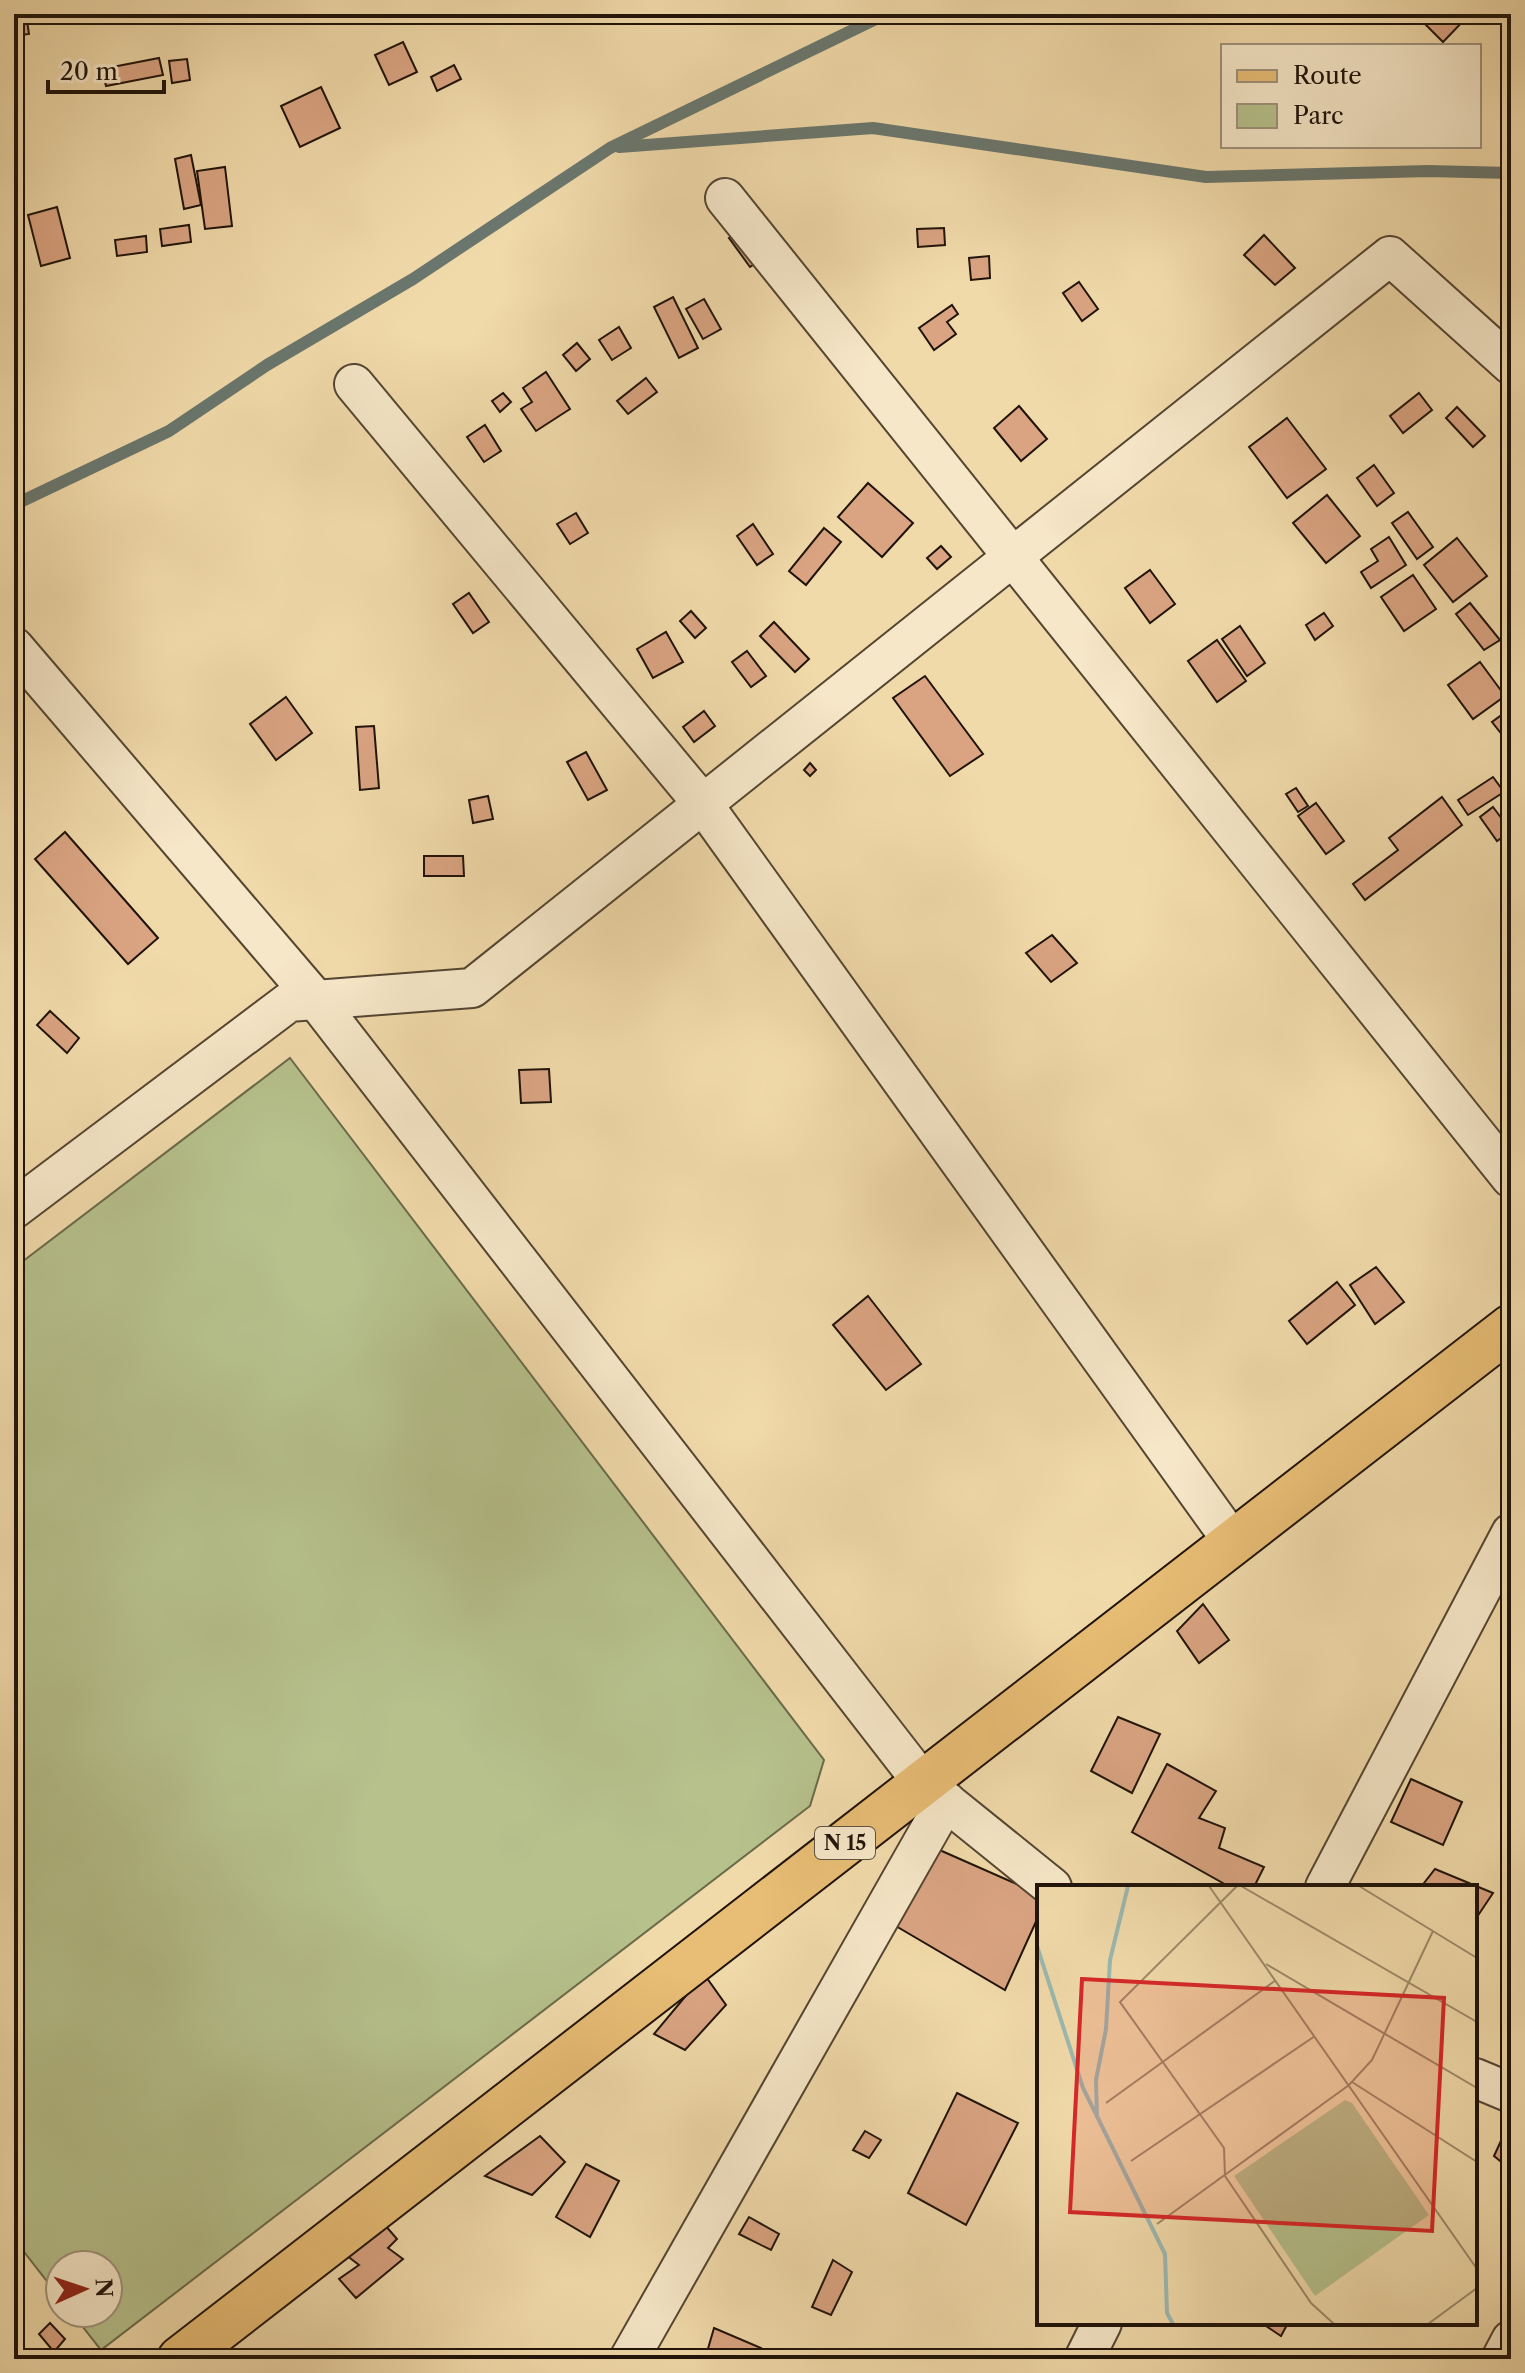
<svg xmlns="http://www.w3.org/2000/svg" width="1525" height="2373" font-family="'Libre Caslon Text',serif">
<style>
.green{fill:#b6c18c;stroke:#6a6a4b;stroke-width:2}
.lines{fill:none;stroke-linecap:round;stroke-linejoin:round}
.stream{stroke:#6a776e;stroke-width:12}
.building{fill:#daa482;stroke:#1f130a;stroke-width:2}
.minor-casing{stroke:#544532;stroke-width:42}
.primary-casing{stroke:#1f130a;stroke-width:48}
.minor{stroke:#f6e7c8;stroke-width:38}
.primary{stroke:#e8bd75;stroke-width:44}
.labels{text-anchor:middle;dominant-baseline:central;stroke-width:6;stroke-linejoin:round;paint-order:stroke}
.shield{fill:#f6e7c8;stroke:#605343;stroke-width:2}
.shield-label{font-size:20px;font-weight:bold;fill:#1f130a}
.inset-river{fill:none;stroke:#9cb9b1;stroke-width:4}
.inset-road{fill:none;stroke:#9d8a6a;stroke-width:2}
.view{fill:#d62828;fill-opacity:0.15;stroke:#d62828;stroke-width:4}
.inset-edge{fill:none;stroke:#1f130a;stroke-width:4}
</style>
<rect width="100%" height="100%" fill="#f1daaa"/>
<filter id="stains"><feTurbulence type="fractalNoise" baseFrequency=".0025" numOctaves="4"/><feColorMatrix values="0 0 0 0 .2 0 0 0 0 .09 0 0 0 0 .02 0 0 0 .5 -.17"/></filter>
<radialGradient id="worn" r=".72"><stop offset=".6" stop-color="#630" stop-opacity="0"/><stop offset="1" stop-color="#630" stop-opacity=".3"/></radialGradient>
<!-- green -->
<path class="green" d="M290 1058 824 1760 810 1806 101 2350 72 2313H108V2265H60V2298L14 2239V1268Z"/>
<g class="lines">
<!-- stream -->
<g class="stream">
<path d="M619 147 873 128 1206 177 1428 171 1511 173"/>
<path d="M14 505 169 431 267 365 413 279 610 148 886 14"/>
</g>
</g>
<!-- building -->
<g class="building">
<path d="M14 14H26L29 34 14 36Z"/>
<path d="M1415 14H1470L1443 42Z"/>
<path d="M403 42 417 72 389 85 375 55Z"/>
<path d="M159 58 163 75 106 86 102 69Z"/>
<path d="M187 59 190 80 172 83 169 61Z"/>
<path d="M454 65 461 79 437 91 431 77Z"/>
<path d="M321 87 340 128 300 147 281 106Z"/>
<path d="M191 155 201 205 184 209 175 159Z"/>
<path d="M225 167 232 226 205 229 197 171Z"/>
<path d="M57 207 70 258 41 266 28 215Z"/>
<path d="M189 225 191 242 162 246 160 229Z"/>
<path d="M944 228 945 245 918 247 917 229Z"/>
<path d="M739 232 759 261 750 267 729 238Z"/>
<path d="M1264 235 1295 268 1275 285 1244 255Z"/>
<path d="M146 236 147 252 117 256 115 240Z"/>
<path d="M989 256 990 278 971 280 969 258Z"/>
<path d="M1079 282 1098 309 1082 321 1063 293Z"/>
<path d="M673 297 698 348 679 358 654 307Z"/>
<path d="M704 299 721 329 703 339 686 309Z"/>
<path d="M952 305 958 314 947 322 956 334 934 350 919 328Z"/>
<path d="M619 327 631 348 612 360 599 340Z"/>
<path d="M577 343 590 359 576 371 563 355Z"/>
<path d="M546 372 570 409 536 431 521 409 532 402 523 388Z"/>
<path d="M646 378 657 392 628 414 617 401Z"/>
<path d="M503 393 511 402 500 412 492 401Z"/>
<path d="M1419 393 1432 410 1403 433 1390 416Z"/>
<path d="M1019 406 1047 439 1021 461 994 428Z"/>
<path d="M1457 407 1485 436 1473 447 1446 418Z"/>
<path d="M1287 418 1326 469 1287 498 1249 447Z"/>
<path d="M485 425 501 451 484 462 467 437Z"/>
<path d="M1374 465 1394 493 1377 506 1357 478Z"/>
<path d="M868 483 913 523 882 557 838 517Z"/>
<path d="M1327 495 1360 536 1326 563 1293 523Z"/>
<path d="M1408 512 1433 547 1417 559 1392 523Z"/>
<path d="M576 513 588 533 570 544 557 524Z"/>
<path d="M753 524 773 554 757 565 737 536Z"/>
<path d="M824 528 841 542 806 585 789 571Z"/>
<path d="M1389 537 1406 565 1371 588 1361 572 1378 561 1371 549Z"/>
<path d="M1457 538 1487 576 1453 602 1424 565Z"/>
<path d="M941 546 951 557 937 569 927 558Z"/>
<path d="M1150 570 1175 604 1150 623 1125 588Z"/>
<path d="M1413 575 1436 609 1404 631 1381 597Z"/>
<path d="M469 593 489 622 473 633 453 604Z"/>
<path d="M1470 603 1500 640 1484 650 1456 614Z"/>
<path d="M691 611 706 628 695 638 680 621Z"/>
<path d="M1324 613 1333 626 1315 640 1306 625Z"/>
<path d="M774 622 809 659 795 672 760 636Z"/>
<path d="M1240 626 1265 663 1247 676 1222 639Z"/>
<path d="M666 632 683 662 653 678 637 649Z"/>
<path d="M1217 640 1246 681 1217 702 1188 661Z"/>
<path d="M747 651 766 676 751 687 732 662Z"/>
<path d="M1480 662 1505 696 1473 719 1448 685Z"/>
<path d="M925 676 983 754 950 776 893 698Z"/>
<path d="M286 697 312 733 276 760 250 724Z"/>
<path d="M1511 708V746L1492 722Z"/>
<path d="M704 711 715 726 694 742 683 727Z"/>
<path d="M374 726 379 788 360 790 356 727Z"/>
<path d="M586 752 607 790 588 800 567 762Z"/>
<path d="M810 763 816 770 810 776 804 770Z"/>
<path d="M1493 777 1504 792 1468 815 1458 800Z"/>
<path d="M1296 788 1308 806 1298 812 1286 794Z"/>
<path d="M488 796 493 819 473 823 469 800Z"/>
<path d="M1442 797 1462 825 1365 900 1353 884 1398 850 1389 838Z"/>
<path d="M1316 803 1344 841 1326 854 1298 816Z"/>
<path d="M1493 807 1511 831 1497 841 1480 817Z"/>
<path d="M65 832 158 938 128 964 35 859Z"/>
<path d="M424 856H463L464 876H424Z"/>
<path d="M1052 935 1077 963 1051 982 1026 953Z"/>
<path d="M50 1011 79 1038 67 1053 37 1025Z"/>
<path d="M549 1069 551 1102 521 1103 519 1070Z"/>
<path d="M1376 1267 1404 1302 1375 1324 1350 1285Z"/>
<path d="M1337 1282 1355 1305 1307 1344 1289 1321Z"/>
<path d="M868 1296 921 1364 886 1390 833 1325Z"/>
<path d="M1203 1604 1229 1640 1199 1663 1177 1631Z"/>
<path d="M1118 1717 1160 1734 1132 1793 1091 1771Z"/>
<path d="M1511 1726V1746L1503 1741Z"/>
<path d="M1167 1764 1216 1791 1199 1818 1225 1828 1219 1848 1264 1867 1254 1887H1230L1132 1832Z"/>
<path d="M1411 1779 1462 1802 1443 1845 1391 1822Z"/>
<path d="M935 1848 1039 1894V1915L1005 1990 889 1922Z"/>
<path d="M1435 1869 1493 1893 1475 1920V1887H1421Z"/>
<path d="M704 1974 726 2005 685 2050 654 2034Z"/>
<path d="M957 2093 1018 2123 966 2225 908 2193Z"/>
<path d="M1511 2119V2170L1494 2156Z"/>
<path d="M865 2131 881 2140 869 2158 853 2150Z"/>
<path d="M540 2136 565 2162 532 2195 485 2176Z"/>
<path d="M586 2164 619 2181 590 2237 556 2217Z"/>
<path d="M749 2217 779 2234 771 2250 739 2234Z"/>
<path d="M384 2224 397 2239 388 2248 403 2259 356 2298 339 2279 359 2265 346 2255Z"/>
<path d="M833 2260 852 2272 831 2315 812 2307Z"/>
<path d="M50 2323 65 2339 54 2352 39 2334Z"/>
<path d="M1268 2323H1288L1281 2336 1266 2326Z"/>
<path d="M714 2328 761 2348 756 2359H705Z"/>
</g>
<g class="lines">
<defs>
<g id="minor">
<path d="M725 198 1511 1178"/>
<path d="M354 384 703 804 1233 1542"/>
<path d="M14 647 316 1000 923 1783 1052 1887"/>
<path d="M14 1209 289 1002 472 988 1390 256 1511 365"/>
<path d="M1325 1887 1511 1533"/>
<path d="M1475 2078 1511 2093"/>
<path d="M629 2359 946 1801"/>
<path d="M1084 2359 1102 2323"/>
<path d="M1501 2359 1511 2340"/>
</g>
<path id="primary" d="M180 2359 1511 1327"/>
</defs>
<!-- minor casing -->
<use href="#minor" class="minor-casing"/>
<!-- primary casing -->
<use href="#primary" class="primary-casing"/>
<!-- minor -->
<use href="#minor" class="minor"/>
<!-- primary -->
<use href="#primary" class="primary"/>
</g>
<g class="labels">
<!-- shield labels -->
<rect class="shield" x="815" y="1827" width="60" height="32" rx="6"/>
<g class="shield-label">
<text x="845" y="1843">N 15</text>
</g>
</g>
<!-- overview -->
<g transform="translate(1037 1885)">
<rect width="440" height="440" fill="#f1daaa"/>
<path d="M308 215 315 218 392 330 278 411 197 291Z" fill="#b6c18c"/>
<path class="inset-river" d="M0 61 46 203 128 369 130 428 136 439M60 233 59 195 69 144 73 75 91 1"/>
<path class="inset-road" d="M172 1 440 384M200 1 83 117 187 263 188 291 274 418 297 439M204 1 440 137M322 1 440 73M229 79 440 203M315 197 440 277M69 218 239 95M94 276 278 151M120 339 312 200 335 175 396 46M391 439 440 403"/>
<path class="view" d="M45 94 407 113 395 346 33 327Z"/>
<rect width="440" height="440" class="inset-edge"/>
</g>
<!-- margin -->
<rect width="1525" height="2373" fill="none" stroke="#f1daaa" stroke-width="48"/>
<rect x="16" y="16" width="1493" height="2341" fill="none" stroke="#1f130a" stroke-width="4"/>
<rect x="24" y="24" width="1477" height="2325" fill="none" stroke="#1f130a" stroke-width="2"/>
<!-- legend -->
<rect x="1221" y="44" width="260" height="104" fill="#f6e7c8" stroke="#a0927c" stroke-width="2"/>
<rect x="1237" y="70" width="40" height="12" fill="#e8bd75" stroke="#a0927c" stroke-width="2"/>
<text x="1293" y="84" font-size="24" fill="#1f130a">Route</text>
<rect x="1237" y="104" width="40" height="24" fill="#b6c18c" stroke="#a0927c" stroke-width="2"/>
<text x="1293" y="124" font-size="24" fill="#1f130a">Parc</text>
<!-- north arrow -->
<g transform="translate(84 2289) rotate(87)"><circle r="38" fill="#f6e7c8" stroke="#a0927c" stroke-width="2"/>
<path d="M0-6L14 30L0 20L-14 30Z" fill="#8f2418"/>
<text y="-12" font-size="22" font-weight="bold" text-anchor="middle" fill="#1f130a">N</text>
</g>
<!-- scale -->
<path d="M48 80v12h116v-12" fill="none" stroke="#1f130a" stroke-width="4"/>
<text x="60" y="80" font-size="24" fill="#1f130a" stroke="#f6e7c8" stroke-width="6" paint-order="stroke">20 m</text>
<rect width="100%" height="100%" filter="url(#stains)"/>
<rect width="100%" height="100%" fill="url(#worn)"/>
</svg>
